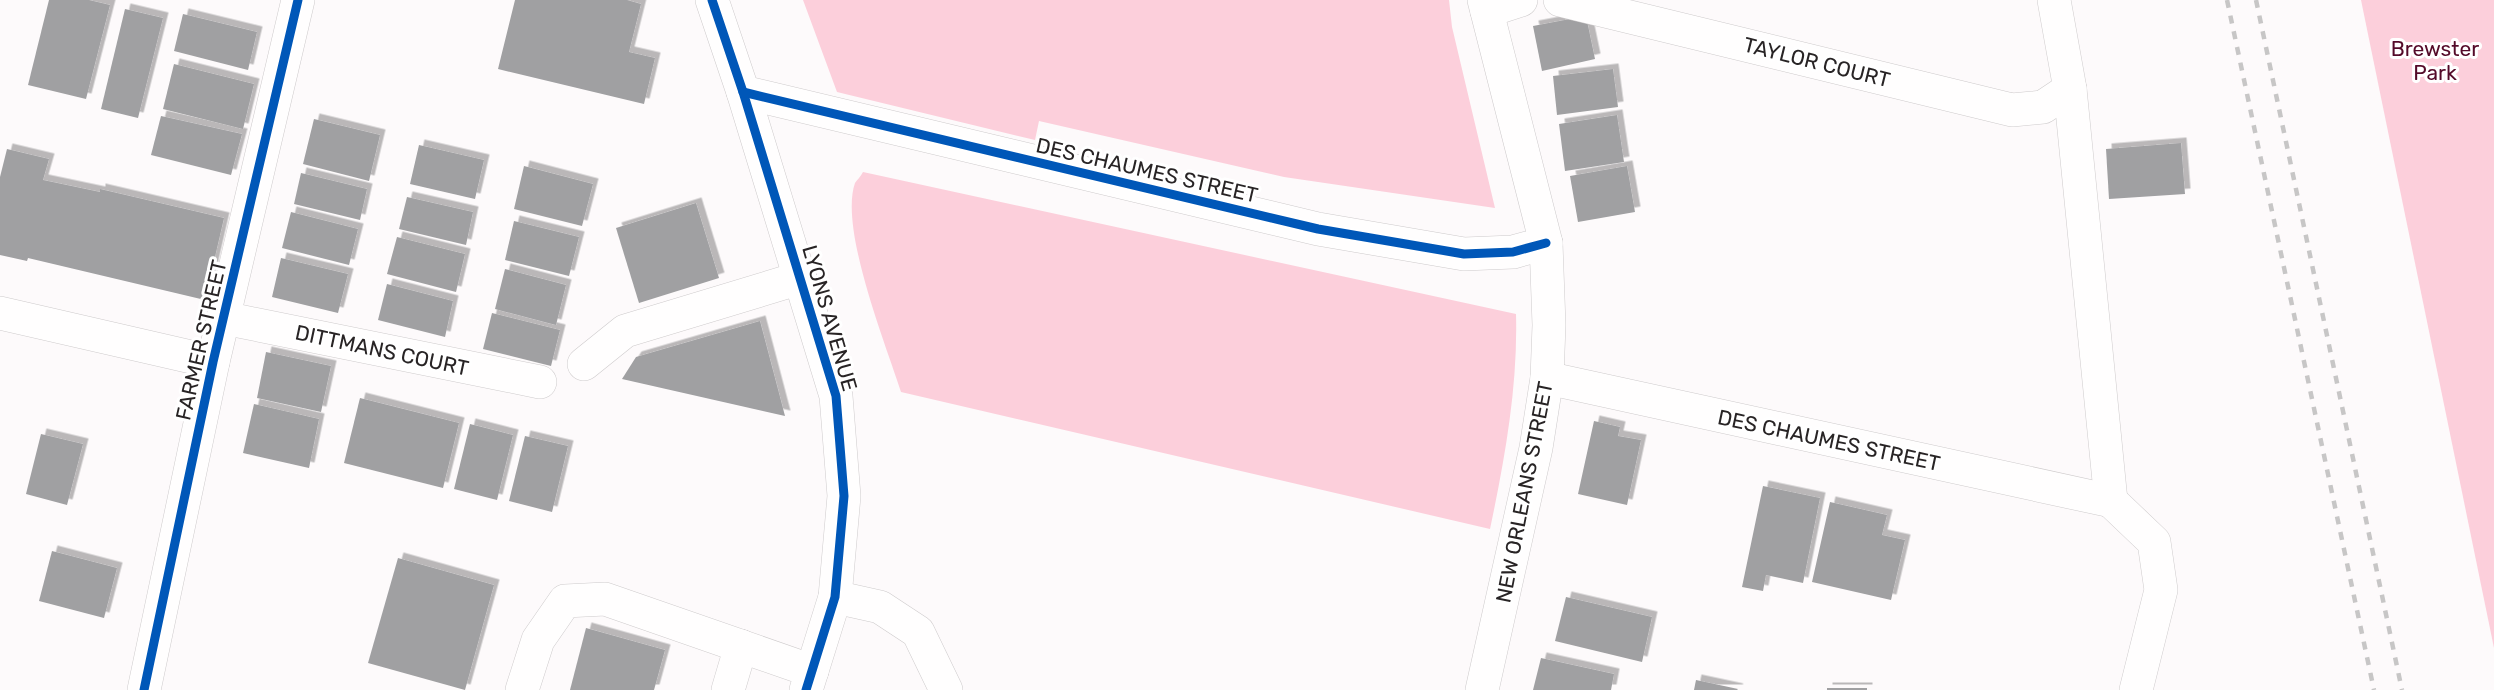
<svg xmlns="http://www.w3.org/2000/svg" width="2494" height="690" font-family="Rubik,sans-serif">
<style>
.green{fill:#fccfdb}
.building{fill:#a0a0a2;filter:url(#shadow)}
.lines{fill:none;stroke-linecap:round;stroke-linejoin:round}
.minor-casing{stroke:#cecbcc;stroke-width:34}
.minor{stroke:#fffefe;stroke-width:33}
.rail{stroke:#c7c6c6;stroke-width:4.5;stroke-dasharray:8 8;stroke-linecap:butt}
.cycleway-casing{stroke:#fff;stroke-width:13}
.cycleway{stroke:#0057b8;stroke-width:9}
.labels{text-anchor:middle;dominant-baseline:central;stroke-width:6;stroke-linejoin:round;paint-order:stroke}
.park-label{font-size:21px;fill:#540a29;stroke:#fff}
.street-label{font-size:21px;fill:#282425;stroke:#fff}
</style>
<defs>
<filter id="shadow"><feDropShadow dx="5.5" dy="-5.5" stdDeviation="0" flood-color="#0004"/></filter>
</defs>
<rect width="100%" height="100%" fill="#fdfafb"/>
<!-- green -->
<g class="green">
<path d="M803 0H1449L1452 27 1495 208 1284 177 1039 121 1035 140 837 92Z"/>
<path d="M2361 0H2494V648Z"/>
<path d="M863 172 1516 314C1518 386 1505 458 1490 529L901 392C886 345 839 228 855 183 857 180 861 176 863 172Z"/>
</g>
<!-- building -->
<g class="building">
<path d="M49 0H89L110 5 86 99 28 85Z"/>
<path d="M515 0H627L641 4 629 52 655 58 644 104 498 69Z"/>
<path d="M125 9 163 18 138 118 101 109Z"/>
<path d="M183 14 257 32 248 70 174 51Z"/>
<path d="M1586 16 1595 59 1542 71 1533 26Z"/>
<path d="M174 64 254 84 243 129 163 109Z"/>
<path d="M1613 69 1618 107 1557 115 1553 76Z"/>
<path d="M1617 115 1624 162 1565 171 1559 124Z"/>
<path d="M161 116 242 134 231 175 151 155Z"/>
<path d="M314 119 380 135 369 181 303 164Z"/>
<path d="M2181 143 2185 194 2109 199 2106 149Z"/>
<path d="M419 145 484 160 475 199 410 184Z"/>
<path d="M7 149 49 159 43 180 100 192V189L224 218 205 300 28 258 27 261 0 255V177Z"/>
<path d="M524 166 593 184 582 226 514 209Z"/>
<path d="M1627 166 1635 212 1578 222 1570 176Z"/>
<path d="M301 173 367 189 360 220 294 204Z"/>
<path d="M407 197 473 212 466 245 399 229Z"/>
<path d="M696 203 719 278 639 303 616 228Z"/>
<path d="M291 212 358 229 349 265 282 248Z"/>
<path d="M514 221 579 237 569 276 505 260Z"/>
<path d="M397 237 465 254 456 292 387 274Z"/>
<path d="M281 258 348 274 338 313 272 297Z"/>
<path d="M505 269 566 285 556 325 495 309Z"/>
<path d="M387 284 453 301 445 337 378 320Z"/>
<path d="M492 313 560 330 551 366 483 349Z"/>
<path d="M760 321 785 416 622 379 636 357Z"/>
<path d="M266 352 331 366 321 412 257 398Z"/>
<path d="M360 398 459 423 443 488 344 463Z"/>
<path d="M254 404 319 419 309 468 243 453Z"/>
<path d="M1594 421 1620 427 1618 436 1641 440 1627 505 1578 494Z"/>
<path d="M470 424 513 435 497 500 454 489Z"/>
<path d="M41 434 83 444 67 505 26 494Z"/>
<path d="M525 436 568 446 552 512 509 501Z"/>
<path d="M1763 486 1820 498 1803 583 1766 575 1763 591 1742 587Z"/>
<path d="M1830 502 1887 515 1882 535 1905 540 1891 600 1812 582Z"/>
<path d="M52 551 117 568 104 618 39 601Z"/>
<path d="M398 558 494 585 465 690 368 663Z"/>
<path d="M1566 597 1652 617 1642 662 1555 641Z"/>
<path d="M586 628 665 650 654 690H570Z"/>
<path d="M1541 658 1614 674 1611 690H1533Z"/>
<path d="M1696 680 1738 689 1737 690H1694Z"/>
<rect x="1827" y="688" width="40" height="2"/>
</g>
<g class="lines">
<defs>
<g id="minor">
<path d="M712 0 743 92 836 396 844 496 835 597 806 690"/>
<path d="M1560 0 2012 110 2043 107 2070 89"/>
<path d="M2054 0 2070 89 2111 501"/>
<path d="M1487 11 1521 0"/>
<path d="M743 92 1318 229 1464 254 1513 252 1546 243"/>
<path d="M0 313 213 362"/>
<path d="M224 318 540 382"/>
<path d="M584 364 625 331 800 278"/>
<path d="M1547 378 2111 501"/>
<path d="M2111 501 2154 542 2161 590 2136 690"/>
<path d="M835 597 880 607 918 632 946 690"/>
<path d="M144 690 213 362 298 0"/>
<path d="M522 690 538 640 565 601 605 599 812 671"/>
<path d="M728 690 741 646"/>
<path d="M1482 690 1536 448 1547 378 1549 325 1546 243 1484 0"/>
</g>
</defs>
<!-- minor casing -->
<use href="#minor" class="minor-casing"/>
<!-- minor -->
<use href="#minor" class="minor"/>
<!-- rail -->
<g class="rail">
<path d="M2227 0 2374 690"/>
<path d="M2256 0 2402 690"/>
</g>
<defs>
<g id="cycleway">
<path d="M712 0 743 92 836 396 844 496 835 597 806 690"/>
<path d="M743 92 1318 229 1464 254 1513 252 1546 243"/>
<path d="M144 690 213 362 298 0"/>
</g>
</defs>
<!-- cycleway casing -->
<use href="#cycleway" class="cycleway-casing"/>
<!-- cycleway -->
<use href="#cycleway" class="cycleway"/>
</g>
<g class="labels">
<!-- park labels -->
<g class="park-label">
<text x="2435" y="48">Brewster<tspan x="2435" dy="24">Park</tspan></text>
</g>
<!-- street labels -->
<g class="street-label">
<text transform="translate(1817 62) rotate(14)">TAYLOR COURT</text>
<text transform="translate(1147 170) rotate(13)">DES CHAUMES STREET</text>
<text transform="translate(830 318) rotate(74)">LYONS AVENUE</text>
<text transform="translate(201 340) rotate(-77)">FARMER STREET</text>
<text transform="translate(382 350) rotate(12)">DITTMANS COURT</text>
<text transform="translate(1829 440) rotate(12)">DES CHAUMES STREET</text>
<text transform="translate(1524 492) rotate(-79)">NEW ORLEANS STREET</text>
</g>
</g>
</svg>
